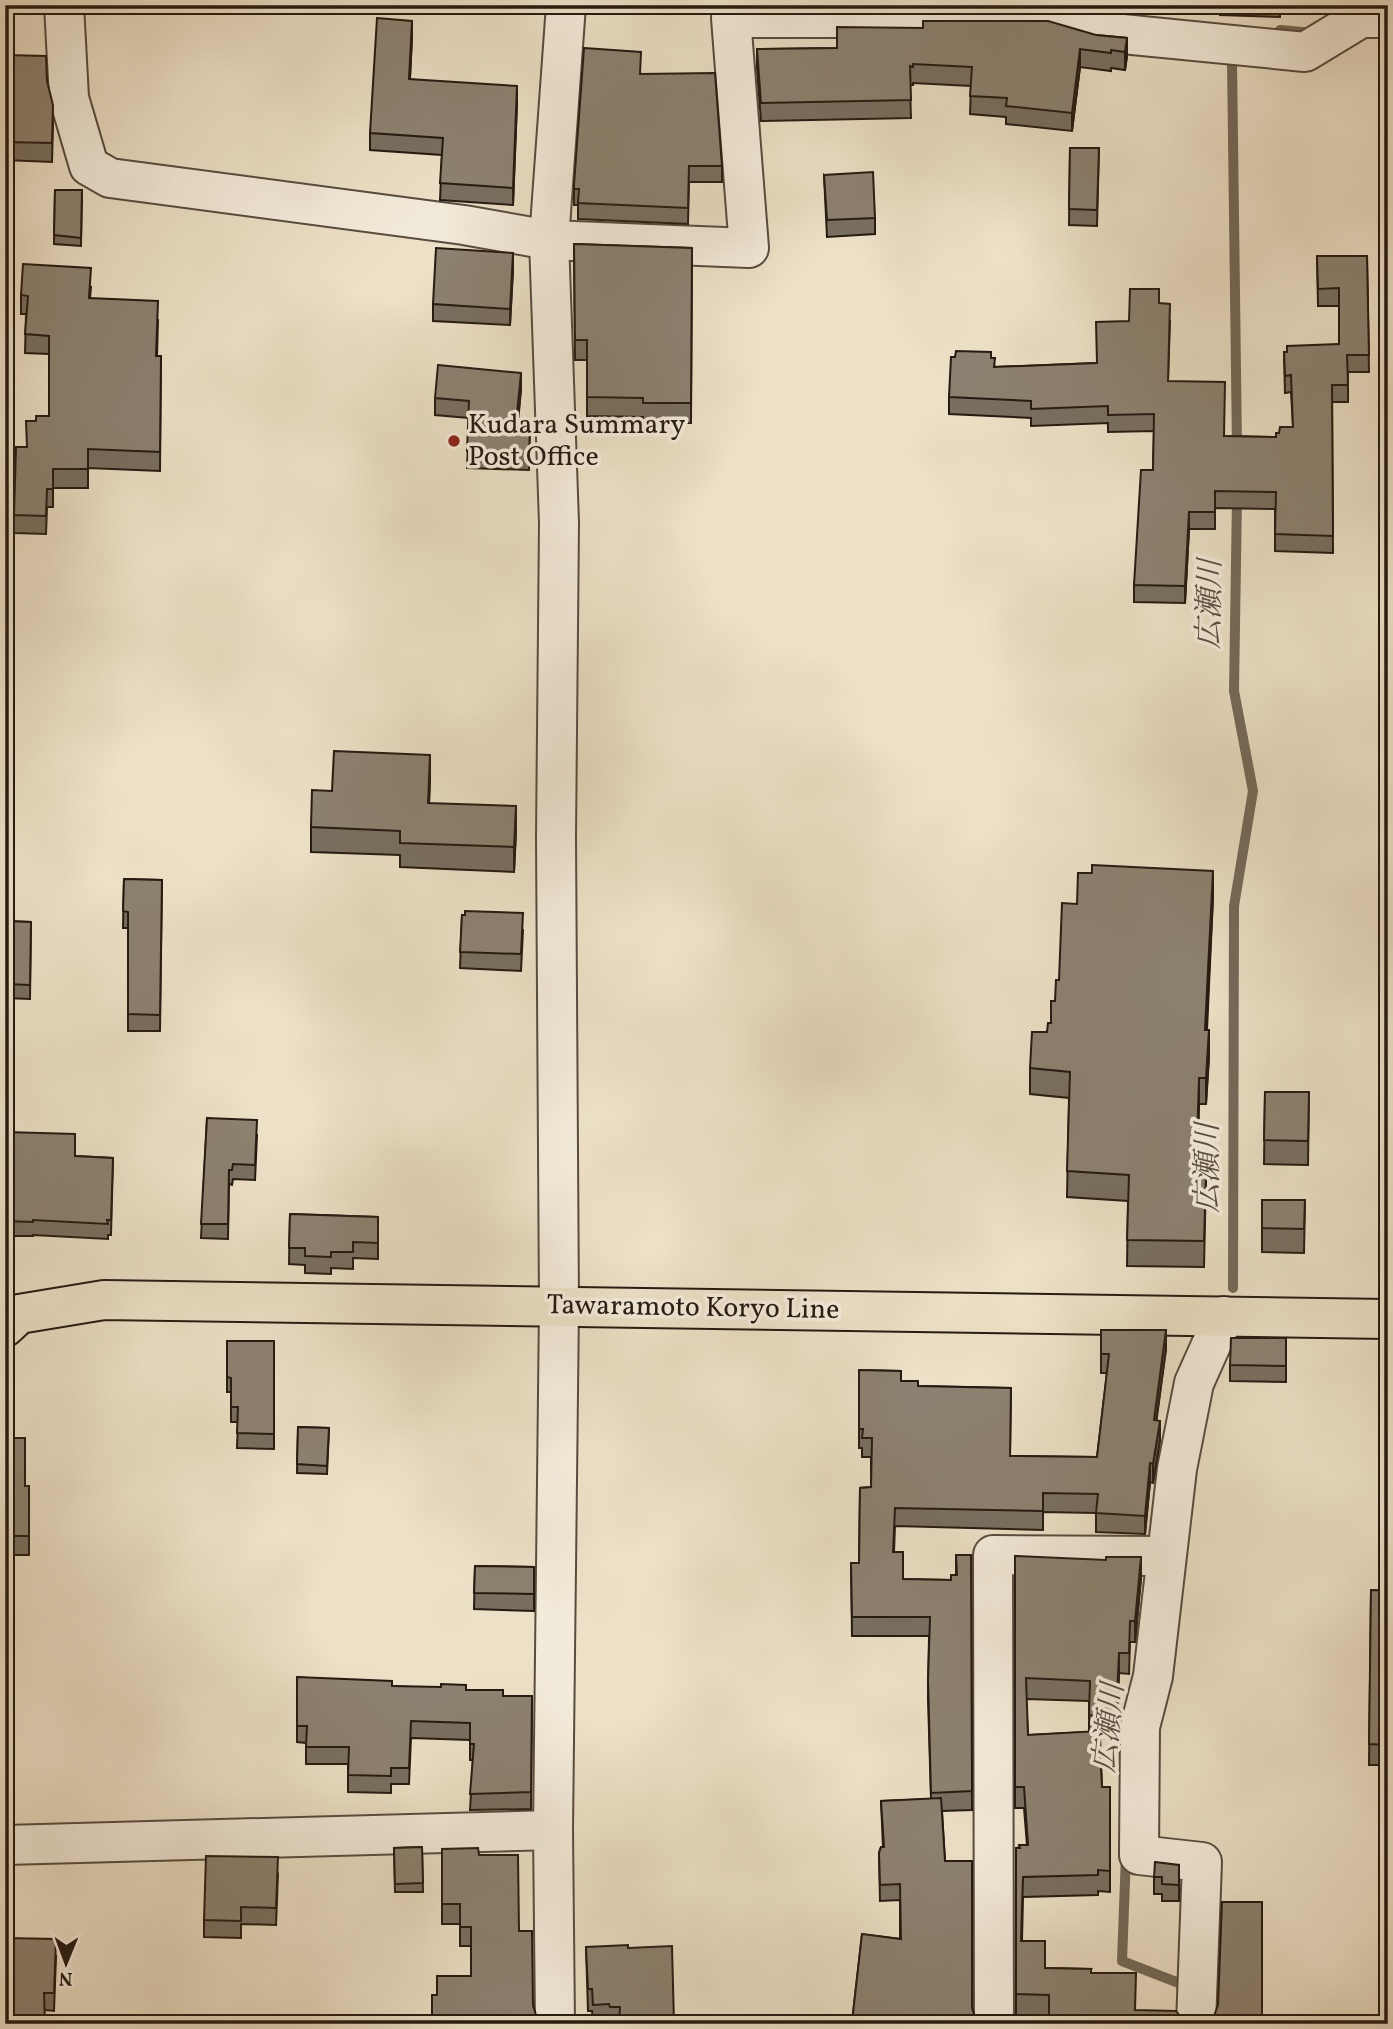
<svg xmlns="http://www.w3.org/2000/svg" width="1393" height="2029" font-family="Vollkorn,'Noto Serif JP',serif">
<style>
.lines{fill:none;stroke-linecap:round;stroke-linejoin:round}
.stream{stroke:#746959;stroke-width:10}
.minor-casing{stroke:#574c3f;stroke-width:42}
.major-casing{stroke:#251a12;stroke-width:42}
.minor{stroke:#f3ebda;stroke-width:38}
.major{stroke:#ece0c6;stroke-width:38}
.wall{fill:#786f60;stroke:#251a12;stroke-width:2;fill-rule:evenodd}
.shaded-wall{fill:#625a4e;stroke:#251a12;stroke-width:2}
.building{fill:#8c8170;stroke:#251a12;stroke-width:2}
.poi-dot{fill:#8f2418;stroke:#f3ebda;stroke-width:2.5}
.labels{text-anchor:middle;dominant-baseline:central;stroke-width:7;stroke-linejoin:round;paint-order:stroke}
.poi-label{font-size:28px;fill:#251a12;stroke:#f3ebda;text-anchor:start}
.street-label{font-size:28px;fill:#251a12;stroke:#f3ebda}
.water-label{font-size:30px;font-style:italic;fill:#594e42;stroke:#f3ebda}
</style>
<rect width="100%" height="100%" fill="#ece0c6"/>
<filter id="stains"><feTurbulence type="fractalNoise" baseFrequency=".00286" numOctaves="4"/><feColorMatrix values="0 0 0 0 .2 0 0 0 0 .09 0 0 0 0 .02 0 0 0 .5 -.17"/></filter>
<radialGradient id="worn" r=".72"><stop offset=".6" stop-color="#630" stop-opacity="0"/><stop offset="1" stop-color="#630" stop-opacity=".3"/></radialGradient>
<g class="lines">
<!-- stream -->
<g class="stream">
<path d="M1280 30 1314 33"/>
<path d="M1235 54 1232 61 1237 448"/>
<path d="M1233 1288 1234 906 1253 791 1234 691 1237 498"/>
<path d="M1126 1855 1122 1961 1184 1985V1990"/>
</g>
<defs>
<g id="minor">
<path d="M64 5 69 98 89 166 110 178 464 225 549 240 749 248 731 18H1051L1102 32 1305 52 1361 18H1388"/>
<path d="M5 1845 553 1830"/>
<path d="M555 2024 553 1830 559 1306 556 837 559 523 549 240 566 5"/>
<path d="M994 2024 993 1555 1165 1556"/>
<path d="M1196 2024 1202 1862 1139 1855 1140 1727 1153 1676 1177 1469 1194 1383 1224 1316"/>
</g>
<path id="major" d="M5 1327 19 1314 104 1300 1388 1319"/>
</defs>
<!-- minor casing -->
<use href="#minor" class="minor-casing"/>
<!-- major casing -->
<use href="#major" class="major-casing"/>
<!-- minor -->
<use href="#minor" class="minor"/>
<!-- major -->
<use href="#major" class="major"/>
</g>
<!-- wall -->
<g class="wall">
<path d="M1125 5H1280V17L1220 15V7Z"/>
<path d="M1096 35 1127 38V56L1125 70 1111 68V71L1080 67 1072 131 1006 124V117L970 114 971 86 913 83V85H910L911 118 761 121 757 68V49L837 48Z"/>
<path d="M412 37 410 79 517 102 513 205 440 200 442 155 370 150V133Z"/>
<path d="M5 55 47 81 53 123 52 162 5 160Z"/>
<path d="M641 74 722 166V182H689L688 224 578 219V205H574V185Z"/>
<path d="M1070 148H1099L1097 226 1069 225Z"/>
<path d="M824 175 875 218V234L827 237Z"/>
<path d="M55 190H82L81 246 54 244Z"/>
<path d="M574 244 692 248 691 423 643 422V417L587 416V360H575Z"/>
<path d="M1317 256H1367L1369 372H1348V402H1332L1333 553 1275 551V509L1215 508V529H1189L1185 603 1134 602V585L1153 470 1154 431 1108 432V423L1031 426V418L949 414V397L955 357 991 358 995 367 1097 363 1129 321 1159 303 1170 321 1168 381 1224 436 1276 437 1279 433 1293 427 1291 392 1285 393 1284 352 1339 344V306H1318Z"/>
<path d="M513 269 510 325 433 321V304Z"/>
<path d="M91 287 90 298 158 320 157 356H161L160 471 88 468V488H53V507H47L46 534 14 533V515L27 447 36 421 49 416V354L25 353 26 314H21V295Z"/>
<path d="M521 389 518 423H530L529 470 467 468 469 418 435 415V398Z"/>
<path d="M430 779 429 803 516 831 514 872 400 867V855L311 852V827L332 791Z"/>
<path d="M124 879 162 880 160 1031H128V928H123Z"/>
<path d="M1213 897 1207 1030 1209 1056 1206 1104H1199L1197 1174H1206L1204 1267 1127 1266 1128 1201 1067 1197 1069 1098 1030 1094V1068L1051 1023 1059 980 1077 904Z"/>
<path d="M462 915 523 930 521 971 460 968Z"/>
<path d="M5 921 31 922 30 999 5 998Z"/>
<path d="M1265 1092H1309L1308 1165 1264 1164Z"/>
<path d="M207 1118 257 1135 255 1180 233 1179 232 1185 229 1184 228 1239 201 1238Z"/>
<path d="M5 1132 75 1156 113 1158 111 1235H108V1239L33 1235V1236H5Z"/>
<path d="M1262 1200H1305L1304 1253 1262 1252Z"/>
<path d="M290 1214 378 1217V1259L353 1258V1269L331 1268V1274L305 1273V1265L289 1264Z"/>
<path d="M1101 1330H1166V1349L1156 1421H1160V1440L1153 1483 1150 1482 1145 1534 1096 1532V1513L1043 1512V1530L895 1526 894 1552H903V1579L951 1580V1575H956V1555H971L972 1810 942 1811 945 1861H972V2008L976 2020 980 2024H834V2019L852 2022 862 1934 900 1939V1900L880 1901 879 1853 881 1847H883L881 1801 931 1799 928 1698 929 1636H852L851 1563H859L860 1488 871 1487V1457H862V1448H859V1370L901 1371V1381H918V1386L1011 1388 1010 1456 1097 1457 1107 1373H1101Z"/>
<path d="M1286 1338V1382L1230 1381V1365Z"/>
<path d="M227 1341H274V1449L237 1448 238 1422H231V1392H227Z"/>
<path d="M298 1427 329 1428 327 1474 297 1473Z"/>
<path d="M5 1438 25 1486H29V1555H5Z"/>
<path d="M1015 1556 1141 1578 1135 1642H1130L1129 1674 1119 1673 1116 1737 1100 1736 1102 1787H1110V1892L1098 1891V1895L1023 1897 1022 1941 1045 1968 1091 1969 1049 2016 1016 2015V1848L1027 1845 1024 1808H1015ZM1026 1699 1089 1701V1732L1028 1735Z"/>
<path d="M475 1566 534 1567V1611L474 1609Z"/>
<path d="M1371 1590 1388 1591V1765H1369Z"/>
<path d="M297 1677 392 1686 466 1690 503 1696H532L531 1809 470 1810 473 1760H470V1740L411 1738 409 1784H391V1793L348 1792V1764H306V1743L297 1742Z"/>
<path d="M422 1847 423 1892H395L394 1848Z"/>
<path d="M442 1849 479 1855 519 1931 533 2005 437 1995 471 1976V1946H460V1924H442Z"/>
<path d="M1179 1865V1901H1162V1894H1154V1877Z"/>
<path d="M278 1874 276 1925 241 1924V1938L204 1937V1920Z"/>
<path d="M586 1947 628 1948 674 2024H593L592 2011H588Z"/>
<path d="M56 1957 54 2011 45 2010 5 2024Z"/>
</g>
<!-- shaded-wall -->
<g class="shaded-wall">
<path d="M412 21V37L409 96V79Z"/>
<path d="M1127 38V56L1125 70V52Z"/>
<path d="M1080 49V67L1072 131V113Z"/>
<path d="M517 86V102L513 205V188Z"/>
<path d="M513 253V269L510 325V309Z"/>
<path d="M521 373V389L516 439V423Z"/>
<path d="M1189 512V529L1185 603V586Z"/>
<path d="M430 755V779L428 827V803Z"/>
<path d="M516 806V831L514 872V847Z"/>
<path d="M1213 871V897L1205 1056V1030Z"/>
<path d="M1209 1030V1056L1206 1104V1078Z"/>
<path d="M1199 1078V1104L1196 1200V1174Z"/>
<path d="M1166 1330V1349L1154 1439V1420Z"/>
<path d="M1160 1421V1440L1153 1483V1464Z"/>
<path d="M1150 1463V1482L1145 1534V1516Z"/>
<path d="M1141 1557V1578L1135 1642V1621Z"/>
<path d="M1119 1653V1673L1116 1737V1716Z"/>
</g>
<!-- building -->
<g class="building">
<path d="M377 18 412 21 409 79 517 86 513 188 440 183 443 138 370 133Z"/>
<path d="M923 21H1048L1096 35 1127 38 1125 52 1111 50V53L1080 49 1072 113 1006 106 1007 98 970 96 972 67 913 64V67L910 66 911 100 761 103 757 49 837 48V27L923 28Z"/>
<path d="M584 48 641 52 640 74 715 73 722 166H689L688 208 578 203 579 189H574V185Z"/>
<path d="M5 55 46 56 47 81 53 105 52 143 5 142Z"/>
<path d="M1070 148H1099L1097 210 1069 209Z"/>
<path d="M873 172 875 218 827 220 824 175Z"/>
<path d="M55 190H82L81 238 54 235Z"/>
<path d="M574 244 692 248 691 403H643V398L587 397V340H575Z"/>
<path d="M436 248 513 253 510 309 433 304Z"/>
<path d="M1317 256H1367L1369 355H1347L1348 385H1332L1333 536 1275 534 1276 492 1215 491V512H1189L1185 586 1134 585 1141 470H1153L1154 414 1108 415V406L1031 409V401L949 397 951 357H955L956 351 991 352V358H995L994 367 1097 363 1096 322 1129 321 1130 289H1159V303L1170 304 1168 381 1225 382 1224 436 1276 437V433H1279L1280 427H1293L1291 375 1285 376 1284 352H1287V346L1339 344V288L1318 289Z"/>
<path d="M23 264 91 268 89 298 158 301 156 356H161L160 452 88 449V469H53V489H47L46 516 14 515 16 447H27L26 421H36V416H49V336L25 334 28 296 21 295Z"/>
<path d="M438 365 521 373 516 423H530L529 454 467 451 469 401 435 398Z"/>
<path d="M334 751 430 755 428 803 516 806 514 847 400 843V831L311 827 312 790 332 791Z"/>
<path d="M1092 865 1213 871 1205 1030H1209L1206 1078H1199L1196 1174H1206L1204 1241 1127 1240 1129 1175 1067 1171 1070 1072 1030 1068 1032 1032H1047L1048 1023H1051V1001H1055L1056 980H1059L1062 903 1077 904 1078 873H1092Z"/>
<path d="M124 879 162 880 160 1015 128 1014V912L123 911Z"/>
<path d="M465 911 523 913 521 954 460 952 462 915H465Z"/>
<path d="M5 921 31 922 30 985 5 984Z"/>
<path d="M1265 1092H1309L1308 1141 1264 1140Z"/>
<path d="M207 1118 257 1120 255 1165 233 1164 232 1170H229L228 1224H201Z"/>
<path d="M5 1132 75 1134V1156L113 1158 111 1220H107L108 1224 33 1220V1222L5 1221Z"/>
<path d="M1262 1200H1305L1304 1229 1262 1228Z"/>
<path d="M290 1214 378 1217V1243L353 1242V1252H331V1257L305 1256V1248H289Z"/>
<path d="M1101 1330H1166L1154 1420 1160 1421 1153 1464 1150 1463 1145 1516 1096 1513 1098 1494 1043 1493V1511L895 1508 893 1552H903V1579L951 1580V1575H957L956 1555H971L972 1791 931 1793 928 1680 930 1617H852L851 1563H859L860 1488 871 1487 872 1438H862L863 1429H859V1370L901 1371V1381H918V1386L1011 1388 1010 1456 1097 1457 1109 1354H1101Z"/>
<path d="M1231 1338H1286V1366L1230 1365Z"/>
<path d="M227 1341H274V1434L237 1433 238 1407H231V1378L227 1377Z"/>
<path d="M298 1427 329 1428 327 1466 297 1464Z"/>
<path d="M5 1438H25V1486H29V1536H5Z"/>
<path d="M1015 1556 1106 1560V1557H1141L1135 1621H1130L1129 1653H1119L1116 1716 1089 1715 1090 1681 1026 1678 1028 1735 1099 1731 1102 1787H1110V1871L1098 1870V1875L1023 1877 1021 1941H1045V1968L1091 1969V1973H1136L1135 2010 1176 2011 1184 2021 1191 2024H1049V1995L1016 1994V1848H1020L1019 1845H1028L1024 1787H1015Z"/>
<path d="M475 1566 534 1567V1594L474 1593Z"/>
<path d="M1371 1590 1388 1591V1745L1369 1744Z"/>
<path d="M297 1677 392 1681V1686L441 1687V1684L466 1685V1690H503V1696H532L531 1792 470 1794 474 1744H470V1723L411 1721 409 1768H391V1776L348 1775 349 1747H306L307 1726H297Z"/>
<path d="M941 1798 945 1861H972V2008L976 2020 980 2024H834V2019L852 2022 862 1934 901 1939 900 1884 880 1885 879 1853 881 1847H884L881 1801Z"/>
<path d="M422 1847 423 1883 395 1884 394 1848Z"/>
<path d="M478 1848 479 1855H518L519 1931H532L533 2005 536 2015 543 2024H432V1995H437V1976H471V1927H460V1904H442V1849Z"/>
<path d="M206 1856 278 1857 276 1908 241 1907V1921L204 1920Z"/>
<path d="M1155 1862 1179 1865V1885L1162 1884V1877H1154Z"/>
<path d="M1222 1902H1262V2024H1202L1206 2023 1214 2016 1218 2005Z"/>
<path d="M5 1938 56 1939 54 1993H44L45 2024H5Z"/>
<path d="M628 1945V1948L672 1946 674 2024H619L620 2007H610L609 2004 593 2005 592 1989H588L586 1947Z"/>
</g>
<!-- markers -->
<circle class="poi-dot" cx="454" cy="441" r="7"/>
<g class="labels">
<!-- poi labels -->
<g class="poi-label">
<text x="468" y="425">Kudara Summary<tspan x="468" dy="32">Post Office</tspan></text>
</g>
<!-- street labels -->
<g class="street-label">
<text transform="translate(693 1308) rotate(1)">Tawaramoto Koryo Line</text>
</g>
<!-- water labels -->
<g class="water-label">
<text transform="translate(1211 604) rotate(-89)">広瀬川</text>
<text transform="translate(1209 1168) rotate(-90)">広瀬川</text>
<text transform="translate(1110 1728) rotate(-84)">広瀬川</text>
</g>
</g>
<!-- margin -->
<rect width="1393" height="2029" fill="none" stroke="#ece0c6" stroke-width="28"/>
<rect x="7" y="7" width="1379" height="2015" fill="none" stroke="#251a12" stroke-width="3.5"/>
<rect x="14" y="14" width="1365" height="2001" fill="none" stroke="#251a12" stroke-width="2"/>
<!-- north arrow -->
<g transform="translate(66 1963) rotate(181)" stroke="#f3ebda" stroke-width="5" paint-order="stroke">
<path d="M0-5L12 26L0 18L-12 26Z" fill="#251a12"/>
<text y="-10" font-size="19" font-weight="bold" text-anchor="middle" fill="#251a12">N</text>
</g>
<rect width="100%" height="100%" filter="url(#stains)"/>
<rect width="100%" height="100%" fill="url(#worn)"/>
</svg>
